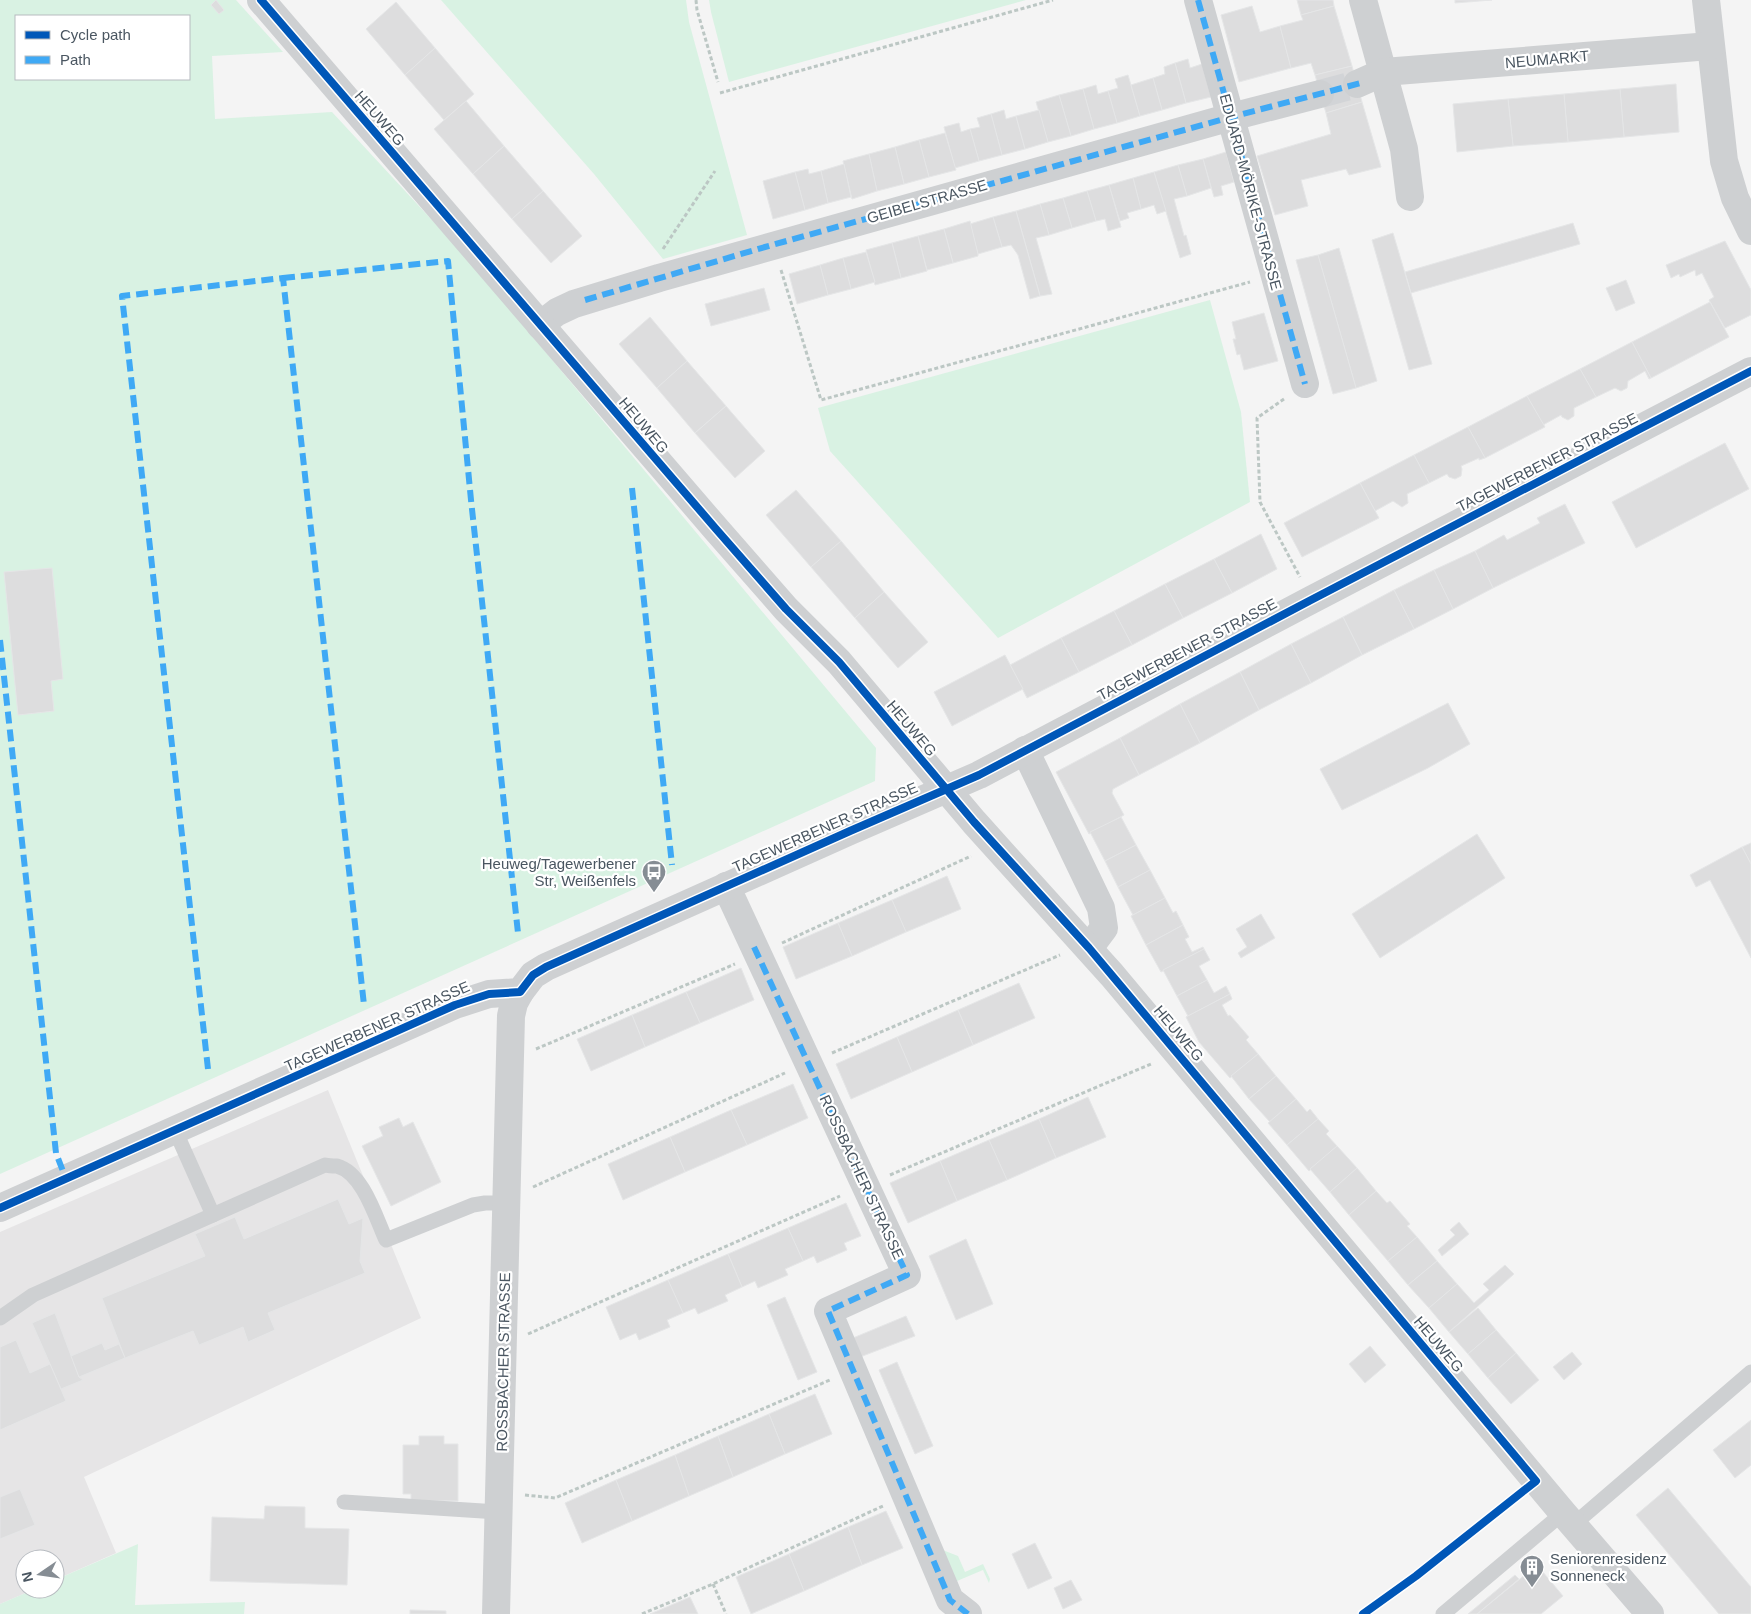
<svg xmlns="http://www.w3.org/2000/svg" width="1751" height="1614" font-family="Arial,sans-serif">
<style>
.education{fill:#e6e5e6}
.green{fill:#d9f2e3;fill-rule:evenodd}
.building{fill:#ddddde;stroke:#e5e6e7}
.lines{fill:none;stroke-linecap:round;stroke-linejoin:round}
.minor-tunnel{stroke:#d2d4d7;stroke-width:28;stroke-dasharray:28 14;stroke-linecap:butt}
.path{stroke:#bcc7c4;stroke-width:3;stroke-dasharray:4 2.5;stroke-linecap:butt}
.service{stroke:#ced0d2;stroke-width:15}
.minor{stroke:#ced0d2;stroke-width:28}
.tertiary{stroke:#ced0d2;stroke-width:28}
.quiet{stroke:#3fa9f5;stroke-width:6;stroke-dasharray:12 6;stroke-linecap:butt}
.cycleway-casing{stroke:#fff;stroke-width:11}
.cycleway{stroke:#0057b8;stroke-width:8}
.labels{text-anchor:middle;dominant-baseline:central;stroke-width:4.5;stroke-linejoin:round;paint-order:stroke}
.street-label{font-size:15px;fill:#4a5661;stroke:#fff}
.poi-label{font-size:15px;fill:#4a5661;stroke:#fff;text-anchor:end}
</style>
<rect width="100%" height="100%" fill="#f4f4f4"/>
<!-- education -->
<path class="education" d="M328 1090 421 1318 84 1477 116 1553 55 1580V1559H25V1589H35L0 1604V1232Z"/>
<!-- green -->
<g class="green">
<path d="M0 0H236L283 52 212 56 215 119 332 112 468 259 876 748 875 781 0 1174ZM16 16H189V79H16Z"/>
<path d="M441 0H686L689 22 747 235 663 259 594 174Z"/>
<path d="M709 0H1026L729 82 711 12Z"/>
<path d="M1210 300 1241 412 1250 502 998 638 830 451 818 408Z"/>
<path d="M138 1544 135 1605 245 1602 244 1614H0V1604L35 1589H55V1580Z"/>
<path d="M940 1549 958 1556 965 1572 983 1564 990 1579 989 1583 983 1570 957 1581 962 1594Z"/>
</g>
<!-- building -->
<g class="building">
<path d="M216 0 224 10 219 14 211 5Z"/>
<path d="M1297 0H1333L1334 6 1301 15Z"/>
<path d="M1455 0H1492L1455 3Z"/>
<path d="M396 2 435 48 405 75 366 29Z"/>
<path d="M1252 6 1260 32 1280 26 1291 68 1239 82 1221 15Z"/>
<path d="M1334 6 1352 66 1315 75 1311 63 1291 68 1280 26 1303 20 1301 15Z"/>
<path d="M435 48 474 94 444 120 405 75Z"/>
<path d="M1188 59 1190 68 1202 64 1211 97 1186 103 1175 63Z"/>
<path d="M1175 63 1186 103 1162 110 1153 78 1165 74 1164 67Z"/>
<path d="M1352 66 1362 102 1326 113 1315 75Z"/>
<path d="M1128 75 1140 116 1117 123 1108 91 1118 88 1115 79Z"/>
<path d="M1153 78 1162 110 1140 116 1131 85Z"/>
<path d="M1676 84 1679 132 1624 137 1620 89Z"/>
<path d="M1096 85 1098 94 1108 91 1117 123 1094 129 1083 89Z"/>
<path d="M1083 89 1094 129 1071 136 1059 95Z"/>
<path d="M1620 89 1624 137 1568 142 1564 94Z"/>
<path d="M1564 94 1568 142 1513 146 1508 99Z"/>
<path d="M1059 95 1071 136 1048 142 1036 102Z"/>
<path d="M1508 99 1513 146 1457 152 1453 104Z"/>
<path d="M466 101 504 146 473 174 434 129Z"/>
<path d="M1362 102 1381 167 1349 175 1346 169 1301 180 1308 206 1275 215 1257 156 1331 134 1326 113Z"/>
<path d="M1004 110 1006 119 1016 116 1025 149 1002 155 991 114Z"/>
<path d="M1039 110 1048 142 1025 149 1016 116Z"/>
<path d="M991 114 1002 155 979 161 970 129 980 127 977 118Z"/>
<path d="M959 123 961 132 970 129 979 161 955 168 944 127Z"/>
<path d="M945 133 956 170 929 177 919 140Z"/>
<path d="M919 140 929 177 904 184 895 147Z"/>
<path d="M504 146 543 191 512 219 473 174Z"/>
<path d="M895 147 904 184 877 191 869 154Z"/>
<path d="M1226 152 1234 182 1221 186 1223 195 1214 197 1203 159Z"/>
<path d="M869 154 877 191 852 199 843 161Z"/>
<path d="M1203 159 1211 188 1187 196 1178 165Z"/>
<path d="M844 164 851 197 828 203 821 171Z"/>
<path d="M1178 165 1187 196 1174 199 1184 236 1186 235 1191 254 1180 258 1154 172Z"/>
<path d="M808 169 809 174 821 171 828 203 805 210 795 172Z"/>
<path d="M795 172 805 210 773 219 763 181Z"/>
<path d="M1154 172 1166 211 1157 214 1154 205 1141 209 1133 178Z"/>
<path d="M1133 178 1141 209 1127 213 1129 218 1120 221 1109 185Z"/>
<path d="M1109 185 1121 227 1108 231 1105 219 1096 221 1087 191Z"/>
<path d="M543 191 582 236 551 263 512 219Z"/>
<path d="M1087 191 1096 221 1072 228 1063 198Z"/>
<path d="M1063 198 1072 228 1049 235 1040 204Z"/>
<path d="M1040 204 1049 235 1036 238 1052 294 1040 296 1016 211Z"/>
<path d="M1016 211 1040 296 1030 299 1018 255 1011 245 1002 247 993 217Z"/>
<path d="M993 217 1002 247 978 254 970 224Z"/>
<path d="M970 221 978 254V256L953 263 944 229Z"/>
<path d="M1573 223 1580 244 1411 293 1405 272Z"/>
<path d="M944 229 953 263 927 270 918 236Z"/>
<path d="M1393 233 1432 364 1409 370 1372 240Z"/>
<path d="M918 236 927 271 901 278 892 243Z"/>
<path d="M1725 241 1751 290V315L1725 328 1709 300 1714 297 1702 273 1696 276 1695 270 1680 277 1679 274 1671 278 1666 265Z"/>
<path d="M892 243 901 278 875 285 866 250Z"/>
<path d="M1339 248 1377 381 1356 388 1318 255Z"/>
<path d="M866 252 875 282 851 289 843 258Z"/>
<path d="M1318 255 1356 388 1333 394 1296 260Z"/>
<path d="M843 258 851 289 828 295 820 265Z"/>
<path d="M820 265 828 295 797 304 789 274Z"/>
<path d="M1626 280 1635 303 1616 311 1606 288Z"/>
<path d="M764 288 770 310 711 326 705 304Z"/>
<path d="M1710 302 1729 337 1651 378 1632 342Z"/>
<path d="M1264 313 1278 361 1244 370 1240 354 1237 355 1233 339H1236L1232 322Z"/>
<path d="M650 317 687 361 657 388 619 344Z"/>
<path d="M1632 342 1651 378 1649 379 1645 371 1628 381 1627 388 1621 391 1615 388 1596 397 1580 369Z"/>
<path d="M687 361 726 406 695 433 657 388Z"/>
<path d="M1580 369 1596 397 1574 408V416L1568 420 1562 417 1561 415 1543 425 1527 396Z"/>
<path d="M1527 396 1545 427 1485 458 1468 427Z"/>
<path d="M726 406 765 451 735 478 695 433Z"/>
<path d="M1468 427 1485 458 1479 460V458L1461 466 1462 469 1461 476 1455 479 1449 477 1447 474 1429 483 1414 455Z"/>
<path d="M1725 443 1749 489 1636 548 1612 502Z"/>
<path d="M1414 455 1429 483 1407 494 1408 503 1402 507 1393 501 1375 511 1360 483Z"/>
<path d="M1360 483 1379 518 1302 557 1284 523Z"/>
<path d="M796 490 841 541 811 567 766 515Z"/>
<path d="M1565 504 1585 543 1493 588 1475 551 1504 535 1507 540 1540 523 1537 518Z"/>
<path d="M1261 534 1277 569 1232 593 1214 559Z"/>
<path d="M841 541 884 592 855 618 811 567Z"/>
<path d="M1475 551 1493 588 1453 609 1434 570Z"/>
<path d="M1214 559 1232 593 1183 618 1165 584Z"/>
<path d="M52 568 63 679 51 681 54 711 18 715 4 572Z"/>
<path d="M1434 570 1453 609 1414 629 1394 590Z"/>
<path d="M1165 584 1183 618 1132 645 1114 611Z"/>
<path d="M1394 590 1414 629 1362 655 1343 617Z"/>
<path d="M884 592 928 642 898 668 855 618Z"/>
<path d="M1114 611 1132 645 1079 672 1061 638Z"/>
<path d="M1343 617 1362 655 1311 683 1291 644Z"/>
<path d="M1061 638 1079 672 1027 698 1010 665Z"/>
<path d="M1291 644 1311 683 1259 710 1240 672Z"/>
<path d="M1005 655 1023 689 952 726 934 692Z"/>
<path d="M1240 672 1259 710 1200 743 1180 704Z"/>
<path d="M1448 703 1470 744 1428 768 1342 810 1320 769Z"/>
<path d="M1180 704 1200 743 1139 775 1120 738Z"/>
<path d="M1120 738 1139 775 1113 789 1112 793 1124 815 1089 834 1056 772Z"/>
<path d="M1121 817 1136 845 1105 861 1090 832Z"/>
<path d="M1477 834 1505 878 1380 958 1352 914Z"/>
<path d="M1751 843V864L1742 847Z"/>
<path d="M1136 845 1150 870 1118 887 1105 861Z"/>
<path d="M1742 847 1751 864V958L1710 880 1696 887 1690 875Z"/>
<path d="M1150 870 1165 898 1133 915 1118 887Z"/>
<path d="M947 876 961 909 906 932 892 900Z"/>
<path d="M1165 898 1173 913 1176 911 1183 925 1146 945 1131 916Z"/>
<path d="M892 900 906 932 852 956 838 923Z"/>
<path d="M1261 914 1275 938 1241 958 1238 953 1247 947 1236 929Z"/>
<path d="M838 923 852 956 796 979 783 947Z"/>
<path d="M1183 925 1189 937 1185 939 1192 952 1203 947 1204 949 1161 972 1146 945Z"/>
<path d="M1204 949 1210 960 1199 966 1207 980 1177 996 1163 970Z"/>
<path d="M741 968 754 1000 700 1023 686 992Z"/>
<path d="M1207 980 1214 993 1226 986 1230 994 1188 1016 1177 996Z"/>
<path d="M1019 983 1035 1018 973 1045 958 1010Z"/>
<path d="M686 992 700 1023 645 1047 632 1015Z"/>
<path d="M1230 994 1232 999 1222 1005 1228 1016 1230 1015 1249 1037 1246 1040 1258 1054 1230 1078 1199 1042 1186 1017Z"/>
<path d="M958 1010 973 1045 912 1072 897 1037Z"/>
<path d="M632 1015 645 1047 591 1071 577 1039Z"/>
<path d="M897 1037 912 1072 851 1099 836 1064Z"/>
<path d="M1258 1054 1276 1076 1249 1099 1231 1076Z"/>
<path d="M1276 1076 1296 1099 1270 1122 1249 1099Z"/>
<path d="M793 1084 808 1118 747 1145 731 1110Z"/>
<path d="M1088 1097 1106 1137 1056 1158 1039 1119Z"/>
<path d="M1296 1099 1307 1112 1310 1109 1318 1119 1287 1145 1268 1123Z"/>
<path d="M731 1110 747 1145 685 1172 670 1137Z"/>
<path d="M399 1118 403 1127 413 1122 441 1182 391 1206 362 1146 383 1136 379 1127Z"/>
<path d="M1039 1119 1056 1158 1007 1180 989 1140Z"/>
<path d="M1318 1119 1329 1131 1326 1134 1337 1146 1309 1171 1287 1145Z"/>
<path d="M670 1137 685 1172 623 1200 608 1164Z"/>
<path d="M989 1140 1007 1180 957 1201 940 1161Z"/>
<path d="M1337 1146 1357 1168 1330 1192 1310 1169Z"/>
<path d="M940 1161 957 1201 908 1223 890 1183Z"/>
<path d="M1357 1168 1376 1191 1349 1215 1330 1192Z"/>
<path d="M1376 1191 1387 1203 1390 1201 1410 1224 1407 1226 1417 1237 1388 1261 1349 1215Z"/>
<path d="M338 1199 349 1224 363 1218 360 1261 365 1273 268 1313 275 1330 248 1342 243 1327 199 1345 193 1331 125 1358 102 1298 205 1256 195 1234 235 1217 244 1239Z"/>
<path d="M846 1203 861 1236 844 1243 847 1250 817 1263 814 1256 803 1261 788 1228Z"/>
<path d="M1459 1222 1469 1234 1442 1256 1438 1250 1455 1235 1450 1230Z"/>
<path d="M788 1228 803 1261 785 1269 788 1275 758 1288 755 1281 742 1287 728 1254Z"/>
<path d="M1417 1237 1437 1261 1408 1285 1388 1261Z"/>
<path d="M966 1239 993 1304 956 1320 929 1256Z"/>
<path d="M728 1254 742 1287 725 1295 728 1301 698 1314 695 1308 683 1313 668 1280Z"/>
<path d="M1437 1261 1457 1284 1429 1308 1408 1285Z"/>
<path d="M1505 1265 1514 1274 1449 1332 1429 1308 1457 1284 1474 1303 1489 1290 1483 1284Z"/>
<path d="M668 1280 683 1313 667 1320 670 1327 639 1340 636 1333 620 1340 606 1307Z"/>
<path d="M785 1297 817 1372 798 1380 767 1305Z"/>
<path d="M1478 1308 1496 1330 1468 1354 1449 1332Z"/>
<path d="M55 1313 79 1377 83 1380 61 1389 32 1323Z"/>
<path d="M906 1316 915 1336 860 1357 853 1338Z"/>
<path d="M1496 1330 1516 1353 1488 1378 1468 1354Z"/>
<path d="M16 1340 30 1373 50 1364 66 1401 0 1430V1347Z"/>
<path d="M102 1343 105 1350 119 1344 125 1358 79 1377 71 1356Z"/>
<path d="M1370 1346 1386 1365 1365 1383 1349 1364Z"/>
<path d="M1572 1352 1582 1364 1564 1380 1553 1367Z"/>
<path d="M1516 1353 1539 1380 1511 1404 1488 1378Z"/>
<path d="M897 1362 933 1446 915 1454 879 1370Z"/>
<path d="M815 1394 832 1434 785 1454 769 1414Z"/>
<path d="M769 1414 785 1454 733 1477 718 1436Z"/>
<path d="M1751 1420V1465L1735 1478 1713 1450Z"/>
<path d="M419 1436H444V1444H458V1501L411 1500V1494H403V1445H419Z"/>
<path d="M718 1436 733 1477 689 1496 675 1455Z"/>
<path d="M675 1455 689 1496 632 1521 616 1480Z"/>
<path d="M616 1480 632 1521 582 1543 565 1503Z"/>
<path d="M1668 1488 1751 1587V1614H1719L1636 1515Z"/>
<path d="M20 1489 35 1525 0 1539V1497Z"/>
<path d="M265 1506 305 1507V1528L349 1529 347 1585 210 1581 212 1517 264 1519Z"/>
<path d="M886 1511 903 1548 862 1565 848 1527Z"/>
<path d="M848 1527 862 1565 804 1591 789 1554Z"/>
<path d="M1035 1543 1052 1578 1028 1589 1012 1554Z"/>
<path d="M789 1554 804 1591 751 1614 736 1577Z"/>
<path d="M1537 1565 1563 1596 1541 1614H1477Z"/>
<path d="M1515 1575 1519 1579 1477 1614H1468Z"/>
<path d="M1071 1580 1082 1600 1063 1609 1054 1588Z"/>
<path d="M690 1597 698 1614H650Z"/>
<path d="M410 1610 446 1611V1614H410Z"/>
</g>
<g class="lines">
<!-- minor-tunnel -->
<path class="minor-tunnel" d="M1320 94 1357 84"/>
<!-- path -->
<g class="path">
<path d="M696 0 697 10 718 82"/>
<path d="M720 93 1053 0"/>
<path d="M663 249 715 171"/>
<path d="M781 270 821 400 1250 282"/>
<path d="M1284 399 1257 418 1260 502 1300 577"/>
<path d="M782 943 971 856"/>
<path d="M536 1049 735 964"/>
<path d="M832 1053 1060 955"/>
<path d="M890 1175 1151 1064"/>
<path d="M533 1187 785 1073"/>
<path d="M528 1334 840 1196"/>
<path d="M525 1495 555 1498 830 1380"/>
<path d="M713 1584 726 1614"/>
<path d="M642 1614 713 1584 883 1506"/>
</g>
<!-- service -->
<g class="service">
<path d="M175 1130 213 1215"/>
<path d="M0 1318 33 1295 325 1165C329 1166 333 1166 337 1166 363 1173 376 1218 386 1240L473 1205 485 1203H507"/>
<path d="M344 1502 498 1512"/>
<path d="M1573 1525 1751 1372"/>
<path d="M1443 1614 1563 1513"/>
</g>
<!-- minor -->
<g class="minor">
<path d="M1198 0 1305 384"/>
<path d="M1363 0 1404 149 1410 197"/>
<path d="M1706 0 1724 161 1735 198 1751 231"/>
<path d="M1357 84 1384 72 1710 46"/>
<path d="M540 325 557 312 574 304 659 278 1231 117 1320 94"/>
<path d="M1025 750 1101 908 1104 928 1089 948"/>
<path d="M726 886 907 1275 828 1311 950 1600 968 1614"/>
</g>
<!-- tertiary -->
<g class="tertiary">
<path d="M261 0 716 529 786 609 839 662 974 822 1112 975 1563 1513 1650 1614"/>
<path d="M0 1208 455 1005 489 994 520 992 533 975 546 967 850 831 979 775 1311 600 1751 371"/>
<path d="M496 1614 511 1016 514 1003 520 992"/>
</g>
<!-- quiet -->
<g class="quiet">
<path d="M1198 0 1305 384"/>
<path d="M283 278 448 261 471 500 518 933"/>
<path d="M585 300 765 247 1231 117 1361 83"/>
<path d="M632 488 672 865"/>
<path d="M0 640 56 1153 66 1179"/>
<path d="M754 947 907 1275 828 1311 950 1600 968 1614"/>
<path d="M208 1069 122 296 283 278 364 1005"/>
</g>
<defs>
<g id="cycleway">
<path d="M261 0 716 529 786 609 839 662 974 822 1089 948 1536 1481 1416 1576 1363 1614"/>
<path d="M0 1208 455 1005 489 994 520 992 533 975 546 967 850 831 979 775 1311 600 1751 371"/>
</g>
</defs>
<!-- cycleway casing -->
<use href="#cycleway" class="cycleway-casing"/>
<!-- cycleway -->
<use href="#cycleway" class="cycleway"/>
</g>
<!-- icons -->
<defs>
<symbol id="bus-pin" viewBox="-11 -11 22 30"><path d="M0 17L-7.5 6A9.5 9.5 0 1 1 7.5 6Z" fill="#868d94" stroke="#fff"/><path d="M-5-6H5V4H4V6H2V4H-2V6H-4V4H-5ZM-3.5-4V0h7V-4ZM-3.5 1.2v1.5H-2V1.2ZM2 1.2v1.5H3.5V1.2Z" fill="#fff"/></symbol>
<symbol id="building-pin" viewBox="-11 -11 22 30"><path d="M0 17L-7.5 6A9.5 9.5 0 1 1 7.5 6Z" fill="#868d94" stroke="#fff"/><path d="M-4-6H4V6H1V3H-1V6H-4ZM-2.5-4.3h1.7v1.8h-1.7ZM.8-4.3h1.7v1.8H.8ZM-2.5-1h1.7V.8h-1.7ZM.8-1h1.7V.8H.8Z" fill="#fff"/></symbol>
</defs>
<g fill-rule="evenodd">
<use href="#bus-pin" x="640" y="858" width="28" height="38"/>
<use href="#building-pin" x="1518" y="1553" width="28" height="38"/>
</g>
<g class="labels">
<!-- street labels -->
<g class="street-label">
<text transform="translate(1547 59) rotate(-5)">NEUMARKT</text>
<text transform="translate(380 118) rotate(49)">HEUWEG</text>
<text transform="translate(1251 192) rotate(75)">EDUARD-MÖRIKE-STRASSE</text>
<text transform="translate(927 201) rotate(-16)">GEIBELSTRASSE</text>
<text transform="translate(644 425) rotate(50)">HEUWEG</text>
<text transform="translate(1547 462) rotate(-27)">TAGEWERBENER STRASSE</text>
<text transform="translate(1187 649) rotate(-28)">TAGEWERBENER STRASSE</text>
<text transform="translate(912 728) rotate(50)">HEUWEG</text>
<text transform="translate(825 827) rotate(-24)">TAGEWERBENER STRASSE</text>
<text transform="translate(377 1026) rotate(-24)">TAGEWERBENER STRASSE</text>
<text transform="translate(1179 1033) rotate(50)">HEUWEG</text>
<text transform="translate(862 1177) rotate(65)">ROSSBACHER STRASSE</text>
<text transform="translate(1439 1344) rotate(50)">HEUWEG</text>
<text transform="translate(503 1362) rotate(-89)">ROSSBACHER STRASSE</text>
</g>
<!-- poi labels -->
<g class="poi-label">
<text x="636" y="863">Heuweg/Tagewerbener<tspan x="636" dy="17">Str, Weißenfels</tspan></text>
<text x="1550" y="1558" text-anchor="start">Seniorenresidenz<tspan x="1550" dy="17">Sonneneck</tspan></text>
</g>
</g>
<!-- legend -->
<rect x="15" y="15" width="175" height="65" fill="#ffffff" stroke="#b7bbc0"/>
<rect x="25" y="31" width="25" height="8" fill="#0057b8" stroke="#b7bbc0"/>
<text x="60" y="40" font-size="15" fill="#4a5661">Cycle path</text>
<rect x="25" y="56" width="25" height="8" fill="#3fa9f5" stroke="#b7bbc0"/>
<text x="60" y="65" font-size="15" fill="#4a5661">Path</text>
<!-- north arrow -->
<g transform="translate(40 1574) rotate(257)"><circle r="24" fill="#ffffff" stroke="#b7bbc0"/>
<path d="M0-4L9 19L0 12L-9 19Z" fill="#868d94"/>
<text y="-8" font-size="14" font-weight="bold" text-anchor="middle" fill="#4a5661">N</text>
</g>
</svg>
